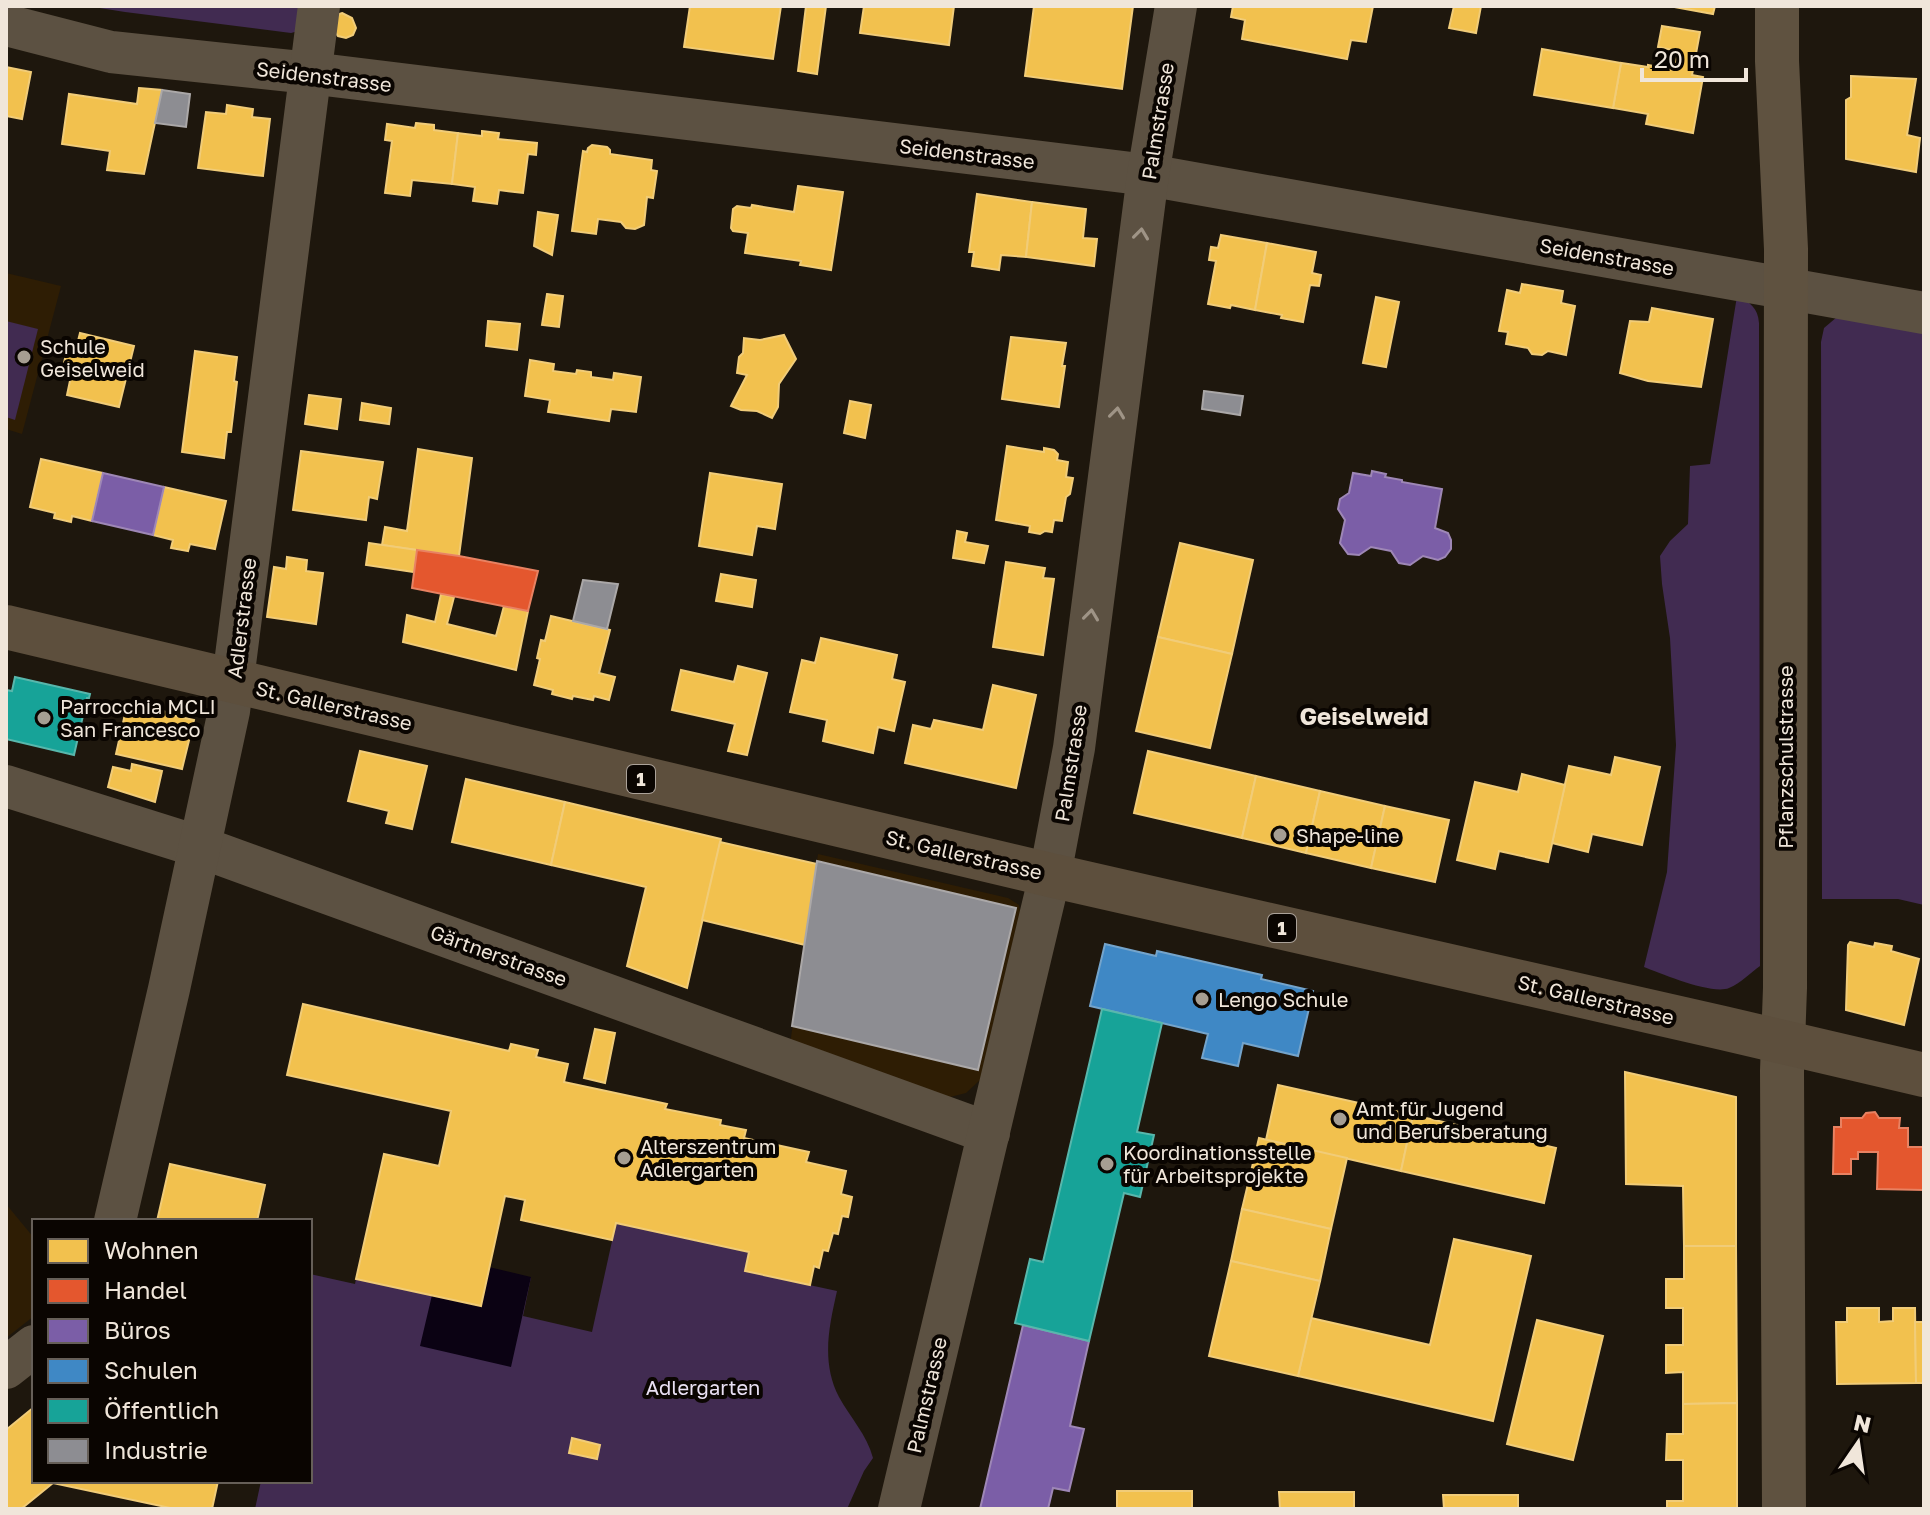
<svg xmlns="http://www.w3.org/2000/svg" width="1930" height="1515" font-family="'Golos Text',sans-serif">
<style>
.built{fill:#2e1d04}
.green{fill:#412b51}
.water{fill:#0b0213}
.homes{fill:#f2c14e;stroke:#f1cc78;stroke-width:2}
.shops{fill:#e4572e;stroke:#e88262;stroke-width:2}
.offices{fill:#7b5ea7;stroke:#9e87b6;stroke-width:2}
.schools{fill:#3f88c5;stroke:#74a4cb;stroke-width:2}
.public{fill:#17a398;stroke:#58b7ac;stroke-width:2}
.industry{fill:#8d8d92;stroke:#aba8a8;stroke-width:2}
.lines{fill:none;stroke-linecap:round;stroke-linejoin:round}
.street{stroke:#5c5142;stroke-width:42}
.secondary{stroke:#5f5240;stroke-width:44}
.primary{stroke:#5d4f3d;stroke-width:44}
.oneway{stroke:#9f9486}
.poi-dot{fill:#a69e92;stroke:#0a0501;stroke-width:3}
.labels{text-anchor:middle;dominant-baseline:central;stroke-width:8;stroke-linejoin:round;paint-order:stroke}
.shield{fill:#0a0501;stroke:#aba299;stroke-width:2}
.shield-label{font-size:18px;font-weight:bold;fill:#f0e6da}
.street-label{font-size:20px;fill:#f0e6da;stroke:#0a0501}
.poi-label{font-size:20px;fill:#f0e6da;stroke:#0a0501;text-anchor:start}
.park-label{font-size:20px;fill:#e9e0f3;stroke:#0a0501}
.quarter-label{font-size:24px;font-weight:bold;fill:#f0e6da;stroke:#0a0501}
</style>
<rect width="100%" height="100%" fill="#1e170d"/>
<!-- built -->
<g class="built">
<path d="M6 273 61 286 22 434 6 429Z"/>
<path d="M818 854 1008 898 1019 905 1020 911 980 1080 966 1093 946 1098 790 1044Z"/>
<path d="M6 1204 34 1238V1316L6 1338Z"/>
</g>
<!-- green -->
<g class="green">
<path d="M87 6H308L302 30 291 33 125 12Z"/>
<path d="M1737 296C1750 302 1758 308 1759 323L1760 966C1750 973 1741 983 1729 988 1712 995 1662 974 1644 967L1667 872 1676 745 1670 638 1662 584 1660 556 1670 541 1688 524 1690 466 1710 464Z"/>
<path d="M1837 317 1924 328V905L1898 899H1822L1821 342 1824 328Z"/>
<path d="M6 321 38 329 15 420 6 417Z"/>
<path d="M616 1223 749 1252 745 1271 837 1291C829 1327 821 1362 839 1397 850 1417 867 1435 873 1458L864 1471 847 1509H255L261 1481H310V1274L355 1284 356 1279 480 1306 531 1277 523 1316 592 1332Z"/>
</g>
<!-- water -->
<path class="water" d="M489 1267 531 1277 511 1367 420 1346 432 1295 480 1306Z"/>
<!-- homes -->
<g class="homes">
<path d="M690 6H781L773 59 684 47Z"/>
<path d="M806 6H826L817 74 798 71Z"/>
<path d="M864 6H954L949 45 860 33Z"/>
<path d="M1034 6H1133L1122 89 1025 76Z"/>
<path d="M1233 6H1373L1366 42 1351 40 1347 59 1242 39 1245 20 1231 17Z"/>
<path d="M1454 6H1481L1476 33 1449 28Z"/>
<path d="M1669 6H1715L1713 14Z"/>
<path d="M342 13 352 18 356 28 353 35 346 38 338 36 333 29 339 14Z"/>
<path d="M1662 26 1700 32 1692 75 1703 77 1693 133 1646 124 1648 114 1613 108 1621 63 1648 67V65L1675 70 1678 51 1658 47Z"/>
<path d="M1542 49 1621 63 1613 108 1534 95Z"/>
<path d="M6 67 31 72 22 119 6 116Z"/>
<path d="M1851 76 1916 79 1907 135 1920 138 1916 172 1846 159V100L1851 97Z"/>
<path d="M139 88 162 90 144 174 107 170 110 151 62 144 69 94 137 104Z"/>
<path d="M227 105 253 109 252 117 270 119 263 176 198 168 206 112 226 114Z"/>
<path d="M416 123 434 125V130L458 133 452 184 412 180 410 196 385 193 392 141 385 140 387 124 415 128Z"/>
<path d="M482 131 499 133 498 139 537 143 536 155 528 154 523 193 499 190 497 204 473 201 475 187 452 184 458 133 482 136Z"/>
<path d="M592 145 607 147 610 150V154L652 160 651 170 657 171 653 198 647 197 644 225 635 229 626 228 621 222 598 219 596 234 572 231 583 151 587 152 588 148Z"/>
<path d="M798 186 843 192 831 270 800 265 801 261 745 253 748 233 733 231 731 228 733 209 737 206 751 208 752 205 794 212Z"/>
<path d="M977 194 1032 202 1026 257 1001 255 999 270 972 266 974 252H969Z"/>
<path d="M1032 202 1086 209 1083 238 1097 239 1094 266 1026 257Z"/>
<path d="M538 212 558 215 552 255 534 246Z"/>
<path d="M1221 235 1267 243 1255 310 1231 305 1230 308 1208 304 1216 261 1209 260 1211 247 1218 248Z"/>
<path d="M1267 243 1316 252 1312 273 1321 275 1319 286 1310 285 1303 322 1281 318 1282 315 1255 310Z"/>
<path d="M1522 284 1563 291 1561 303 1575 306 1566 355 1548 351 1542 355 1532 354 1528 348 1506 344 1508 332 1499 331 1507 290 1520 293Z"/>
<path d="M547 294 563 296 559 327 542 325Z"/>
<path d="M1376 297 1399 302 1386 367 1363 363Z"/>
<path d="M1652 308 1713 319 1701 387 1648 381 1620 373 1630 321 1649 322Z"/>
<path d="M488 321 520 324 517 350 486 346Z"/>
<path d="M80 333 134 346 119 407 67 395 71 376 61 374 67 351 75 353Z"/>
<path d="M784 335 796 359 779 384 778 407 772 418 757 411 741 410 731 406 747 375 737 373 739 357 743 353 744 338 760 340Z"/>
<path d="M1011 337 1066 343 1062 366H1065L1059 407 1002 399Z"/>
<path d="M195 351 237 357 234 381 237 382 231 432H227L224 458 182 452Z"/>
<path d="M530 360 554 364 553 371 576 374 577 370 591 372V377L613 380 614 373 641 377 636 412 611 409 609 421 548 412 550 400 525 396Z"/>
<path d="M309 395 341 399 337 429 305 424Z"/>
<path d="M850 401 871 405 865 438 844 433Z"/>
<path d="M362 403 391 408 389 424 360 420Z"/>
<path d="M1007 446 1044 452V448L1054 450 1058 454 1057 460 1068 462 1066 477 1073 478 1070 494 1066 497 1062 521 1054 520 1052 532 1045 531 1040 534 1029 532 1030 526 996 520Z"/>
<path d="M418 449 472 458 459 556 382 545 385 527 407 531Z"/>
<path d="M301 451 383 462 377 499 369 497 366 520 293 510Z"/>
<path d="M41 459 103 473 92 521 72 516 71 522 54 518 55 513 30 507Z"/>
<path d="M710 473 782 484 775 529 757 526 752 555 699 546Z"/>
<path d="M164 487 226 501 215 549 190 544 188 551 171 548 173 540 153 535Z"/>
<path d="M957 531 967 533 965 542 988 546 984 563 953 558Z"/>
<path d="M369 543 417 550 414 572 366 565Z"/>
<path d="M1180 543 1253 560 1232 654 1158 637Z"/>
<path d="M287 557 307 560 306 571 323 573 316 624 267 617 274 567 286 569Z"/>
<path d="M1006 562 1045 568 1043 578 1054 579 1043 655 993 647Z"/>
<path d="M721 574 756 580 752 607 716 601Z"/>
<path d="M441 594 454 597 447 624 496 636 504 606 528 611 516 670 403 642 407 615 435 622Z"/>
<path d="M551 616 610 630 599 673 615 677 609 700 594 696 593 700 573 696 572 699 552 694 553 690 534 685 540 659 537 658 541 640 545 641Z"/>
<path d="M1158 637 1232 654 1210 748 1136 731Z"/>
<path d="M821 638 897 655 892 679 905 682 894 731 878 727 873 753 823 741 827 720 790 712 802 660 815 663Z"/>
<path d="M738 666 767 673 747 755 728 751 735 724 672 710 681 670 734 682Z"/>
<path d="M993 685 1036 695 1016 788 905 763 913 725 931 729 934 720 983 730Z"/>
<path d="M127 705 150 711 151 708 171 713V715L194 720 182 769 116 754Z"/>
<path d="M360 751 427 766 412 829 386 823 389 811 348 801Z"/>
<path d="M1148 751 1256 776 1242 838 1134 813Z"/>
<path d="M1615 757 1660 767 1642 845 1592 834 1588 852 1552 843 1569 766 1611 775Z"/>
<path d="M132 764 162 771 155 802 108 787 113 767 131 771Z"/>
<path d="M1522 774 1565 785 1548 862 1499 851 1495 869 1457 860 1475 782 1518 792Z"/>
<path d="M1256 776 1320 791 1306 853 1242 838Z"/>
<path d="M466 779 565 802 551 865 452 842Z"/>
<path d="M1320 791 1385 806 1371 868 1306 853Z"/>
<path d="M565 802 721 839 687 988 627 966 646 887 551 865Z"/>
<path d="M1385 806 1449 820 1435 882 1371 868Z"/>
<path d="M720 842 817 864 805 945 702 920Z"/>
<path d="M1850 942 1874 947 1875 943 1892 946 1891 951 1919 959 1904 1025 1846 1010 1848 945Z"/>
<path d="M303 1004 509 1051 511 1044 538 1050 536 1057 568 1064 564 1082 667 1104 665 1109 721 1120 720 1125 746 1130 744 1138 809 1152 806 1162 846 1171 841 1194 852 1197 848 1217 842 1216 838 1234 833 1233 828 1251 823 1250 819 1268 814 1266 810 1285 745 1271 749 1252 616 1223 612 1240 521 1220 525 1200 505 1196 481 1306 356 1279 384 1154 439 1166 451 1111 287 1075Z"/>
<path d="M595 1029 615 1033 605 1083 584 1078Z"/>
<path d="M1625 1072 1736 1097V1246H1684L1683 1186 1626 1184Z"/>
<path d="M1278 1085 1413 1115 1401 1171 1266 1140Z"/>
<path d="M1413 1115 1556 1148 1544 1203 1401 1171Z"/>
<path d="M1259 1138 1347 1158 1331 1229 1242 1209Z"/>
<path d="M170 1164 265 1185 257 1221H157Z"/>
<path d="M1242 1209 1331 1229 1320 1281 1231 1261Z"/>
<path d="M1454 1239 1531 1256 1493 1421 1298 1376 1311 1318 1430 1345Z"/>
<path d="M1684 1246H1736L1737 1403 1683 1404V1372L1666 1373V1345H1683V1308H1666V1279H1684Z"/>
<path d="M1231 1261 1320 1281 1298 1376 1209 1356Z"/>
<path d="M1847 1308H1879V1322L1893 1321V1308H1915L1916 1383 1837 1384 1836 1322H1847Z"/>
<path d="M1537 1320 1603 1336 1573 1460 1507 1444Z"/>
<path d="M1915 1322H1924V1383H1916Z"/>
<path d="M1737 1403V1509H1667V1501H1683V1460H1666L1667 1434H1683V1404Z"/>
<path d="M34 1407V1481H218L212 1509H175L53 1483 21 1509H6V1430Z"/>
<path d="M572 1438 600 1445 597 1459 569 1453Z"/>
<rect x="1117" y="1491" width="75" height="18"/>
<path d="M1279 1492H1354V1509H1280Z"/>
<path d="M1443 1495H1518V1509H1444Z"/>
</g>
<!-- shops -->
<g class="shops">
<path d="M417 550 459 556 538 571 528 611 412 588Z"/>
<path d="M1875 1112 1879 1118H1900L1899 1128H1908V1147H1924V1190L1877 1189 1878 1152H1858V1159H1851V1174H1833L1834 1127H1841V1118H1862L1866 1113Z"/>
</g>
<!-- offices -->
<g class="offices">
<path d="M1372 471 1386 474 1385 477 1402 480V482L1442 489 1435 528 1448 533 1451 540V549L1445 557 1438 560 1423 556 1410 565 1399 563 1391 551 1371 547 1359 555 1348 554 1340 543 1345 520 1338 509 1340 499 1349 493 1353 473 1371 476Z"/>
<path d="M103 473 164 487 153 535 92 521Z"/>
<path d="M1023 1325 1089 1341 1070 1426 1084 1429 1069 1491 1053 1488 1048 1509H980Z"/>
</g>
<!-- schools -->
<path class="schools" d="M1105 944 1156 956 1157 951 1262 975 1261 979 1313 991 1298 1056 1243 1043 1238 1066 1202 1058 1208 1034 1090 1006Z"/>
<!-- public -->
<g class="public">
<path d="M15 677 90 694 89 698H87L74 755 6 739V690L12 691Z"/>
<path d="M1102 1009 1162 1023 1137 1132 1154 1135 1140 1197 1124 1193 1089 1341 1015 1323 1030 1259 1043 1262Z"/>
</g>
<!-- industry -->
<g class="industry">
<path d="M162 90 190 94 186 127 155 123Z"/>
<path d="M1204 391 1243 396 1240 415 1202 409Z"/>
<path d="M583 580 618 584 607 629 573 621Z"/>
<path d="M817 861 1016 908 978 1070 792 1026Z"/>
</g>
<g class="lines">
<!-- street -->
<g class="street">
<path d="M6 25 111 52 310 73 1148 175 1924 313"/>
<path d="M6 786 200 847 989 1133"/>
<path d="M115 1221 169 989 229 711 319 6"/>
<path d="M6 1368 34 1346"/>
<path d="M899 1509 1050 875 1074 748 1148 175 1176 6"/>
</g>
<!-- secondary -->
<path class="secondary" d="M1777 6V61L1786 249 1785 988 1782 1071 1784 1509"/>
<!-- primary -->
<path class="primary" d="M6 627 1050 875 1723 1028 1924 1075"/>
</g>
<!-- one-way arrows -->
<defs><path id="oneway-chevron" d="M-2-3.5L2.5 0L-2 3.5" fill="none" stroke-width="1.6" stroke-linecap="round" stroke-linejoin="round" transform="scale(2)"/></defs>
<g class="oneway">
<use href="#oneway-chevron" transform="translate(1141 234) rotate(-83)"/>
<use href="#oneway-chevron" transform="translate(1117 413) rotate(-83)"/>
<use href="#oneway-chevron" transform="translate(1091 615) rotate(-83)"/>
</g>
<!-- markers -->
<g class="poi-dot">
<circle cx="24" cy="357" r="8"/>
<circle cx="44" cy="718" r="8"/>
<circle cx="1280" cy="835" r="8"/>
<circle cx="1202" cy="999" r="8"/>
<circle cx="1340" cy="1119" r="8"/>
<circle cx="624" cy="1158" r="8"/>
<circle cx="1107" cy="1164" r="8"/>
</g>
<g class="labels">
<!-- shield labels -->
<g class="shield">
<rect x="627" y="765" width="28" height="28" rx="6"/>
<rect x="1268" y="914" width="28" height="28" rx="6"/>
</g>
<g class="shield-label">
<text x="641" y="779">1</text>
<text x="1282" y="928">1</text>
</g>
<!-- street labels -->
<g class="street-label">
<text transform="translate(324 76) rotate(7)">Seidenstrasse</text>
<text transform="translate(1157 121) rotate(-81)">Palmstrasse</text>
<text transform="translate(967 153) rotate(7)">Seidenstrasse</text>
<text transform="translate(1607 256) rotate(10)">Seidenstrasse</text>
<text transform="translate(241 618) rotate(-83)">Adlerstrasse</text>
<text transform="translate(334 705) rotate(13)">St. Gallerstrasse</text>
<text transform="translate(1785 757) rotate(-90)">Pflanzschulstrasse</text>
<text transform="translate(1070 763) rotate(-81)">Palmstrasse</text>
<text transform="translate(964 854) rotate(13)">St. Gallerstrasse</text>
<text transform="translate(499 955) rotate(20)">Gärtnerstrasse</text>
<text transform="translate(1596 999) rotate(13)">St. Gallerstrasse</text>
<text transform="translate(926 1395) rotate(-77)">Palmstrasse</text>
</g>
<!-- poi labels -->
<g class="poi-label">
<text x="40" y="346">Schule<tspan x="40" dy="23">Geiselweid</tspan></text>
<text x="60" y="706">Parrocchia MCLI<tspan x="60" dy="23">San Francesco</tspan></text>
<text x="1296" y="835">Shape-line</text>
<text x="1218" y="999">Lengo Schule</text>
<text x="1356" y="1108">Amt für Jugend<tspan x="1356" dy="23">und Berufsberatung</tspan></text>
<text x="640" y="1146">Alterszentrum<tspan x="640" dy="23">Adlergarten</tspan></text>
<text x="1123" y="1152">Koordinationsstelle<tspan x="1123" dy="23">für Arbeitsprojekte</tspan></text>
</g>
<!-- park labels -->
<g class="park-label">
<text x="703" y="1387">Adlergarten</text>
</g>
<!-- quarter labels -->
<g class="quarter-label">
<text x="1364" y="715">Geiselweid</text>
</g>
</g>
<!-- border -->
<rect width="1930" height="1515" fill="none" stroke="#f0e6da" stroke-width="16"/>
<!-- legend -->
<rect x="32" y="1219" width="280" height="264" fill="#0a0501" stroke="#665f58" stroke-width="2"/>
<rect x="48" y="1239" width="40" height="24" fill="#f2c14e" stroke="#665f58" stroke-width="2"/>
<text x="104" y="1259" font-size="24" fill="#f0e6da">Wohnen</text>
<rect x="48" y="1279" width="40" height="24" fill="#e4572e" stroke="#665f58" stroke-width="2"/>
<text x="104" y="1299" font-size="24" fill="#f0e6da">Handel</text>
<rect x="48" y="1319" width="40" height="24" fill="#7b5ea7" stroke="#665f58" stroke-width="2"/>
<text x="104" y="1339" font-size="24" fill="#f0e6da">Büros</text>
<rect x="48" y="1359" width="40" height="24" fill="#3f88c5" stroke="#665f58" stroke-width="2"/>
<text x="104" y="1379" font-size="24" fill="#f0e6da">Schulen</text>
<rect x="48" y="1399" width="40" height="24" fill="#17a398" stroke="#665f58" stroke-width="2"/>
<text x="104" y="1419" font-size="24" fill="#f0e6da">Öffentlich</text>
<rect x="48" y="1439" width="40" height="24" fill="#8d8d92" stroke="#665f58" stroke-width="2"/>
<text x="104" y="1459" font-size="24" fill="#f0e6da">Industrie</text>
<!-- north arrow -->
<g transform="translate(1858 1443) rotate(13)" stroke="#0a0501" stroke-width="6" paint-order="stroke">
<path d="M0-6L14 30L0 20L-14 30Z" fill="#f0e6da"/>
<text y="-12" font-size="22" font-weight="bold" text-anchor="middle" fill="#f0e6da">N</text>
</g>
<!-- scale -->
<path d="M1642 68v12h104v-12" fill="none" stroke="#f0e6da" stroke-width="4"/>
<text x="1654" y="68" font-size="24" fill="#f0e6da" stroke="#0a0501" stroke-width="6" paint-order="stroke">20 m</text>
</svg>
